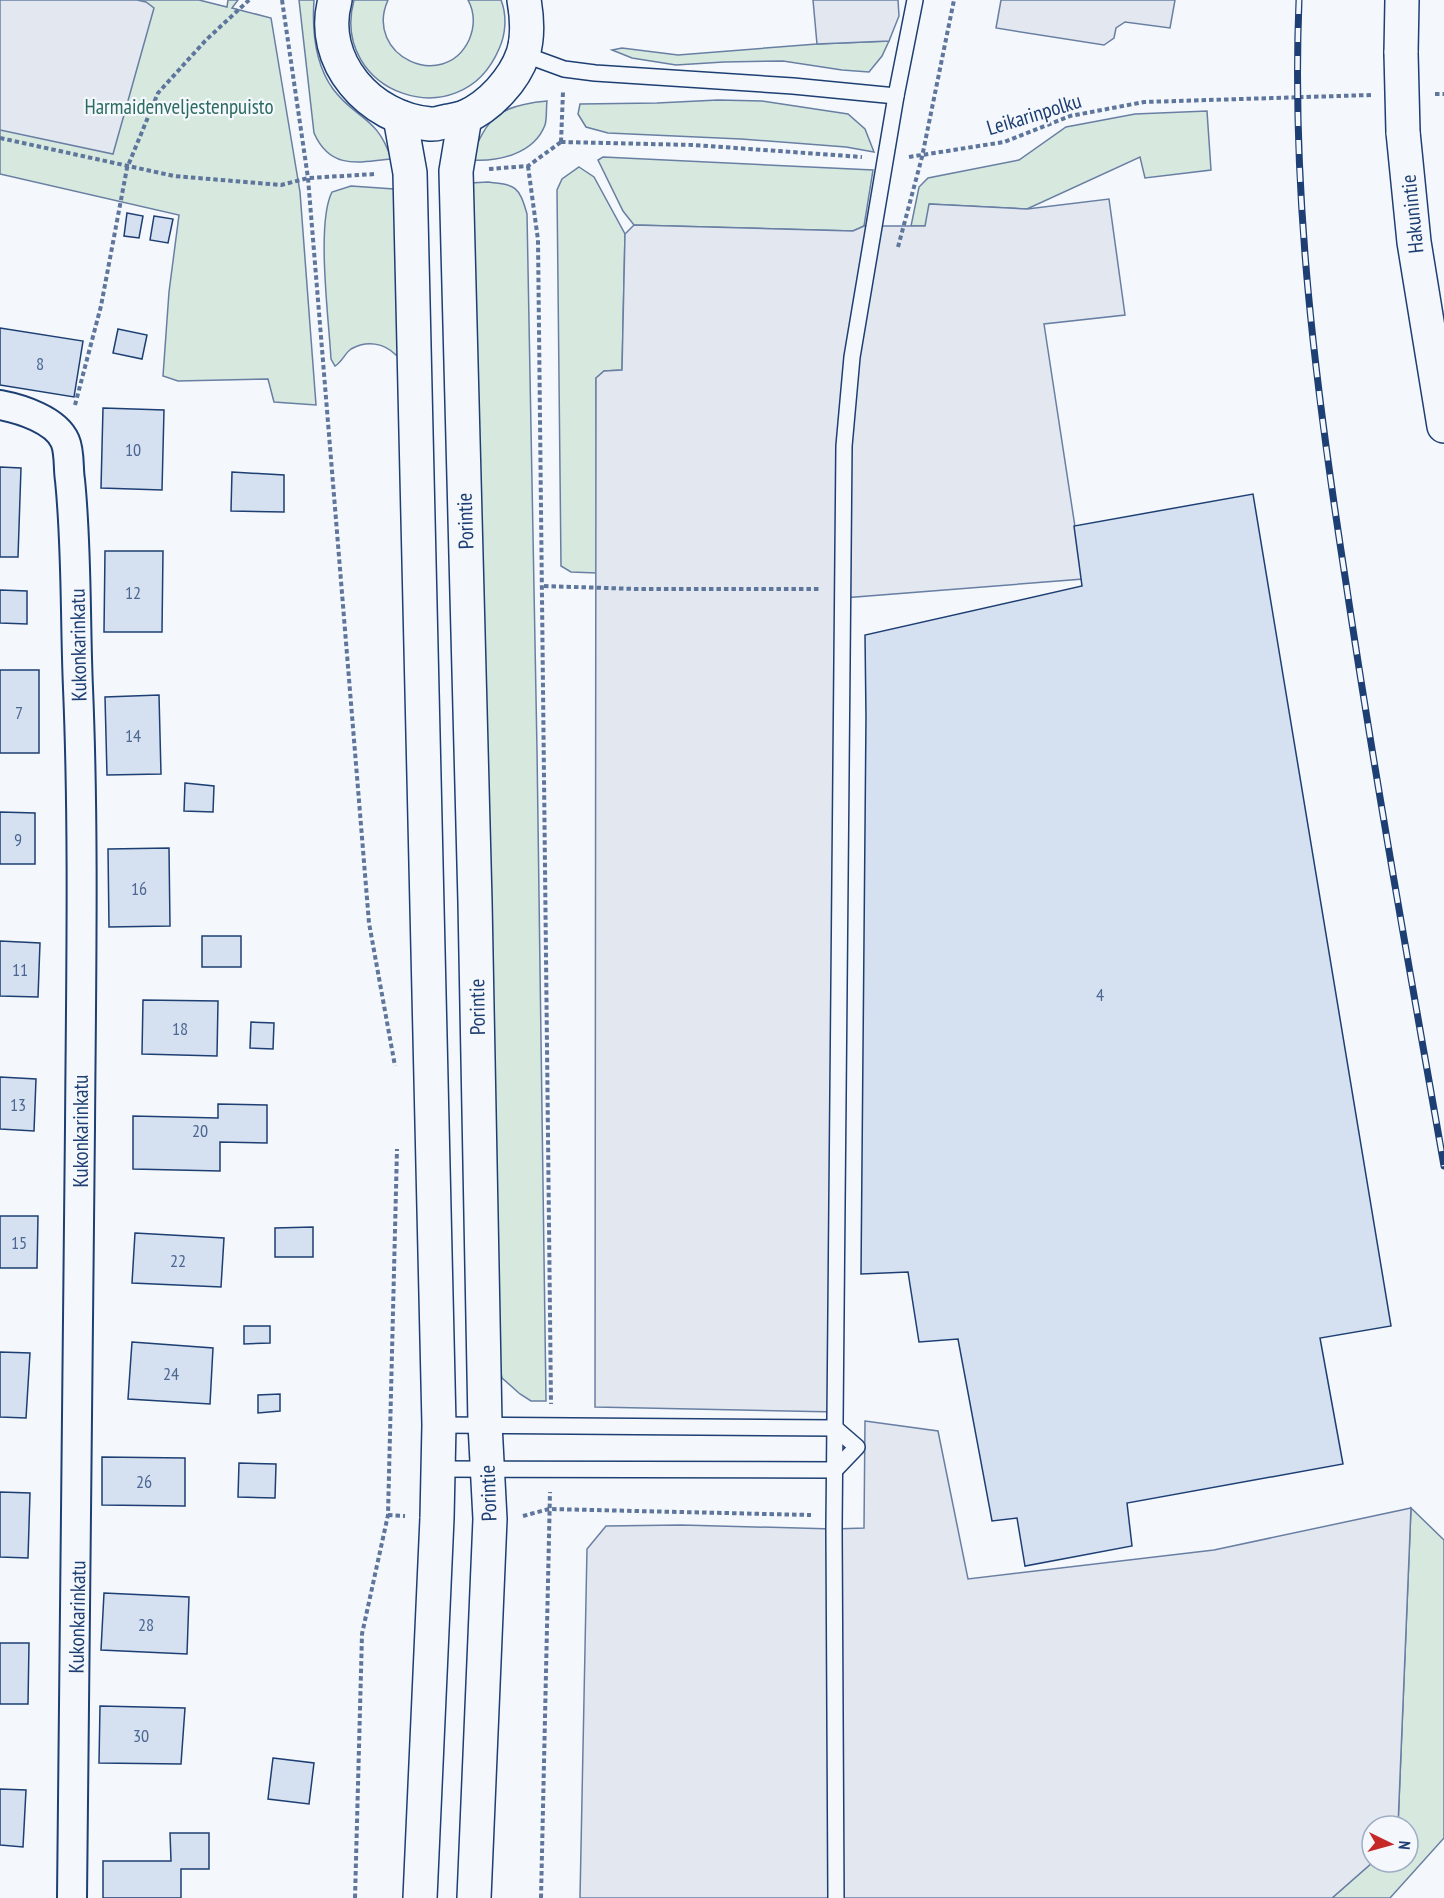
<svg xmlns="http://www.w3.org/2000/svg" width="1444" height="1898" font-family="'PT Sans Narrow',sans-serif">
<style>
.green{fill:#d7e8df;stroke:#687fa3;stroke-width:1.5}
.parking{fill:#e3e8f0;stroke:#687fa3;stroke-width:1.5}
.building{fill:#d5e0f0;stroke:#1d3f73;stroke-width:1.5}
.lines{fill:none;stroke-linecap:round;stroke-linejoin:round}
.lane-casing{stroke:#1d3f73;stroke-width:18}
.street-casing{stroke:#1d3f73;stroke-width:32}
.secondary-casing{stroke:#1d3f73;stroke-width:36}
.highway-casing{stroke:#1d3f73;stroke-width:36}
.path{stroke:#5e769c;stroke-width:4;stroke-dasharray:4.5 3;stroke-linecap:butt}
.lane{stroke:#f4f7fb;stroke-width:15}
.street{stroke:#f4f7fb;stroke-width:28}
.secondary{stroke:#f4f7fb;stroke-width:33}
.highway{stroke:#f4f7fb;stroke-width:33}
.rail-casing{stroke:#1d3f73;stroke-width:7}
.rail{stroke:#f4f7fb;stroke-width:4.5;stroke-dasharray:14;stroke-linecap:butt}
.highway-bridge-casing{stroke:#1d3f73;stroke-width:36;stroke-linecap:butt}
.highway-bridge{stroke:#f4f7fb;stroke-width:33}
.labels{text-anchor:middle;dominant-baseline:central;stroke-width:4.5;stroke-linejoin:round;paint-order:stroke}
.number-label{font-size:18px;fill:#4b6792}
.park-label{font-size:21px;fill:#2c6c60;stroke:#f4f7fb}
.street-label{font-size:21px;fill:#1d3f73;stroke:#f4f7fb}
</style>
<rect width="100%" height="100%" fill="#f4f7fb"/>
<!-- green -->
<g class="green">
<path d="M0 0H199L227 7 228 0H238L232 8 271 18 300 192 316 405 274 402 268 379 178 381 163 376 169 292 179 215 0 174Z"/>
<path d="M299 0H314C312 30 315 64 333 89 355 119 378 116 391 159 356 163 330 169 314 133Z"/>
<path d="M354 0H388C363 56 444 93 469 40 475 26 475 13 468 0H501C507 15 506 34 499 49 460 140 329 92 354 0Z"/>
<path d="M889 41 882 56 869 72 842 70 783 61 724 62 676 65 632 58 612 50 622 48 678 55 817 44Z"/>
<path d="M718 100 762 101 848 114 865 129 874 152 846 147 741 139 608 133 586 127 578 114 580 104 657 103Z"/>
<path d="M547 101C546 109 547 119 545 125 534 154 498 162 471 160 486 116 501 105 547 101Z"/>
<path d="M1207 111 1211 170 1145 178 1140 157 1027 209 930 204 926 226H911L919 187 928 178 1019 160 1066 127 1135 114Z"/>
<path d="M603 157 873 170 864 226 853 231 634 225 623 211 598 160Z"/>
<path d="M579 167 594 177 625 234 622 370 604 371 596 378 597 573 571 572 561 566 557 190 562 179Z"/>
<path d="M488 182C516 185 519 186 527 214L537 750 546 1401H531L520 1394 502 1378 498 1358 470 183Z"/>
<path d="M351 186 394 189 401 351 396 355C384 343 367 340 351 349 345 353 342 362 335 366L331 359C329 321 316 223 332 192Z"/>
<path d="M1411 1508 1444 1540V1838L1390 1898H1332L1373 1862H1408V1826H1398Z"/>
</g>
<!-- parking -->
<g class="parking">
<path d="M0 0H137L146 2 154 8 113 154 0 130Z"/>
<path d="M813 0H898L899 16 889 41 817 44Z"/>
<path d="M1001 0H1175L1170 28 1125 22 1116 28 1114 38 1104 45 996 28Z"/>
<path d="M1109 199 1125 315 1044 324 1083 579 843 598 837 1412 595 1407 596 378 604 371 622 370 625 234 634 225 853 231 864 226H925L929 204 1027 209Z"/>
<path d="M865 1421 938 1431 968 1579 1214 1550 1411 1508 1398 1826H1372L1373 1862 1332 1898H580L587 1549 606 1526 681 1525 834 1529 864 1528Z"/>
</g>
<!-- building -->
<g class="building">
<path d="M127 213 143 216 139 238 124 236Z"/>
<path d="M154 216 173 219 168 243 150 240Z"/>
<path d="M0 328 83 341 74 397 0 385Z"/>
<path d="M118 329 147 335 142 359 113 353Z"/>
<path d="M103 408 164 410 162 490 101 488Z"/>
<path d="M0 467 21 468 18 557H0Z"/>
<path d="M232 472 284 475V512L231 511Z"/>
<path d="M1253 494 1391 1326 1320 1338 1343 1464 1127 1503 1132 1546 1025 1566 1017 1518 992 1521 958 1339 919 1342 908 1272 861 1274 866 717 865 635 1082 586 1074 526Z"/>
<path d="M105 551H163L162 632H104Z"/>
<path d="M0 590 27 591V624L0 623Z"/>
<rect x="0" y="670" width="39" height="83"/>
<path d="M159 695 161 774 107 775 105 697Z"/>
<path d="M185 783 214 786 213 812 184 811Z"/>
<path d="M0 812 35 813V864H0Z"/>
<path d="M169 848 170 926 109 927 108 849Z"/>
<rect x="202" y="936" width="39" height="31"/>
<path d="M0 941 40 943 38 997 0 996Z"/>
<path d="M143 1000 218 1001 217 1056 142 1054Z"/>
<path d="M251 1022 274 1023 273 1049 250 1048Z"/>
<path d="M0 1077 36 1079 34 1131 0 1129Z"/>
<path d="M218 1104 267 1105V1143L220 1142V1171L133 1169V1116L218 1118Z"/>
<path d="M0 1216H38L37 1268H0Z"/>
<path d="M313 1227V1257H275V1228Z"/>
<path d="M135 1233 224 1238 221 1287 132 1283Z"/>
<path d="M244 1326H270V1343L244 1344Z"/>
<path d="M132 1342 213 1348 210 1404 128 1399Z"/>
<path d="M0 1352 30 1353 26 1418 0 1417Z"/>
<path d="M280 1394V1411L258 1413V1395Z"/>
<path d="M102 1457 185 1458V1506L102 1505Z"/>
<path d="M239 1463 276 1464 275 1498 238 1497Z"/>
<path d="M0 1492 30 1493 28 1558 0 1557Z"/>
<path d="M104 1593 189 1597 187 1654 101 1650Z"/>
<path d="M0 1643H29L28 1704H0Z"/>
<path d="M100 1706 185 1708 181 1764 99 1763Z"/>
<path d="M273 1758 314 1763 309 1804 268 1799Z"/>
<path d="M0 1789 26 1790 23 1847 0 1845Z"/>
<path d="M170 1833H209V1869H181V1898H103V1861H171Z"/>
</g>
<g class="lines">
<defs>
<g id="lane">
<path d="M523 54 564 69 595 73 793 86 896 96"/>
<path d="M438 1469 835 1470 857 1447 835 1428 439 1425"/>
<path d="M836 1898 834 1529 844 446 852 357 896 96 915 0"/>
</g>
<path id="street" d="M0 405C21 409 56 420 65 441 70 452 68 469 70 480 77 549 75 618 78 688 84 834 81 981 80 1127 79 1384 76 1641 72 1898"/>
<g id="secondary">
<path d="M335 0C318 61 370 119 430 124 435 125 442 122 448 121 453 120 460 119 465 117 490 106 514 80 523 54 528 38 527 17 524 0"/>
<path d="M400 117 410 173 439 1425 437 1518 420 1898"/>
<path d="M465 117 456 171 475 902 485 1424 490 1519 474 1898"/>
</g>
<g id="highway">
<path d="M1401 53 1402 0"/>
<path d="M1403 132 1414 242 1444 426"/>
</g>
</defs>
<!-- lane casing -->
<use href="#lane" class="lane-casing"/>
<!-- street casing -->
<use href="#street" class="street-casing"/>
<!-- secondary casing -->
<use href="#secondary" class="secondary-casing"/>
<!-- highway casing -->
<use href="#highway" class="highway-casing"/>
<!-- path -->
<g class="path">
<path d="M282 0 308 178 369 923 395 1066"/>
<path d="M1435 94H1444"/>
<path d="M0 138 174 176 281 185 308 178 376 174"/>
<path d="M561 142 694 145 862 157"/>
<path d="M561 142 563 92"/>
<path d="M909 157 1004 142 1070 116 1144 102 1371 95"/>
<path d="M528 166 538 240 551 1404"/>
<path d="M489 169 528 166 561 142"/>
<path d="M898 247 922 157 954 0"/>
<path d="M75 405 101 306 127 168 158 93 206 40 249 0"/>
<path d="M544 586 636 589H819"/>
<path d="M388 1515 405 1516"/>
<path d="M523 1516 549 1509 811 1515"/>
<path d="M355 1898 362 1634 388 1515 397 1149"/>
<path d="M541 1898 550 1492"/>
</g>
<!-- lane -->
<use href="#lane" class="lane"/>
<!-- street -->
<use href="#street" class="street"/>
<!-- secondary -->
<use href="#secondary" class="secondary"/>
<!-- highway -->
<use href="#highway" class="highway"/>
<defs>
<path id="rail" d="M1299 0C1291 195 1316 390 1346 583 1375 778 1410 972 1444 1166"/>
</defs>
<!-- rail casing -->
<use href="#rail" class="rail-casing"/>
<!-- rail -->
<use href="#rail" class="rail"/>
<defs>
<path id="highway-bridge" d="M1401 53 1403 132"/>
</defs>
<!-- highway-bridge casing -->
<use href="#highway-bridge" class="highway-bridge-casing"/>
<!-- highway-bridge -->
<use href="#highway-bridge" class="highway-bridge"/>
</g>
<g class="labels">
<!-- number labels -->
<g class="number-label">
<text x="40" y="363">8</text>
<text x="133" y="449">10</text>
<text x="133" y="592">12</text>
<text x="19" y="712">7</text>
<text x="133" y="735">14</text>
<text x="18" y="839">9</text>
<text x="139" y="888">16</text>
<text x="20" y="969">11</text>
<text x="1100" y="994">4</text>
<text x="180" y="1028">18</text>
<text x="18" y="1104">13</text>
<text x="200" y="1130">20</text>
<text x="19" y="1242">15</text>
<text x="178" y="1260">22</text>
<text x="171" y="1373">24</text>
<text x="144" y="1481">26</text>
<text x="146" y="1624">28</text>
<text x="141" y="1735">30</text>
</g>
<!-- park labels -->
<g class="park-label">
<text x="179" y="106">Harmaidenveljestenpuisto</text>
</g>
<!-- street labels -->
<g class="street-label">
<text transform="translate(1034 114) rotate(-17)">Leikarinpolku</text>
<text transform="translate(1412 214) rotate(-96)">Hakunintie</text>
<text transform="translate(465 521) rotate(-92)">Porintie</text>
<text transform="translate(78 645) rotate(-91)">Kukonkarinkatu</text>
<text transform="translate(477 1007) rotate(-91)">Porintie</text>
<text transform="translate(80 1131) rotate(-90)">Kukonkarinkatu</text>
<text transform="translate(488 1493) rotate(-92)">Porintie</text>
<text transform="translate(77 1617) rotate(-89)">Kukonkarinkatu</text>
</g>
</g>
<!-- north arrow -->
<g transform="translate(1390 1844) rotate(95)"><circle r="28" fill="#f4f7fb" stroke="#9eadc5" stroke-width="1.5"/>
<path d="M0-4.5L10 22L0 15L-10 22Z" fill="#c62828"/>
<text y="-9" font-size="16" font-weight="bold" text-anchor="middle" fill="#1d3f73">N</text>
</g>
</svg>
